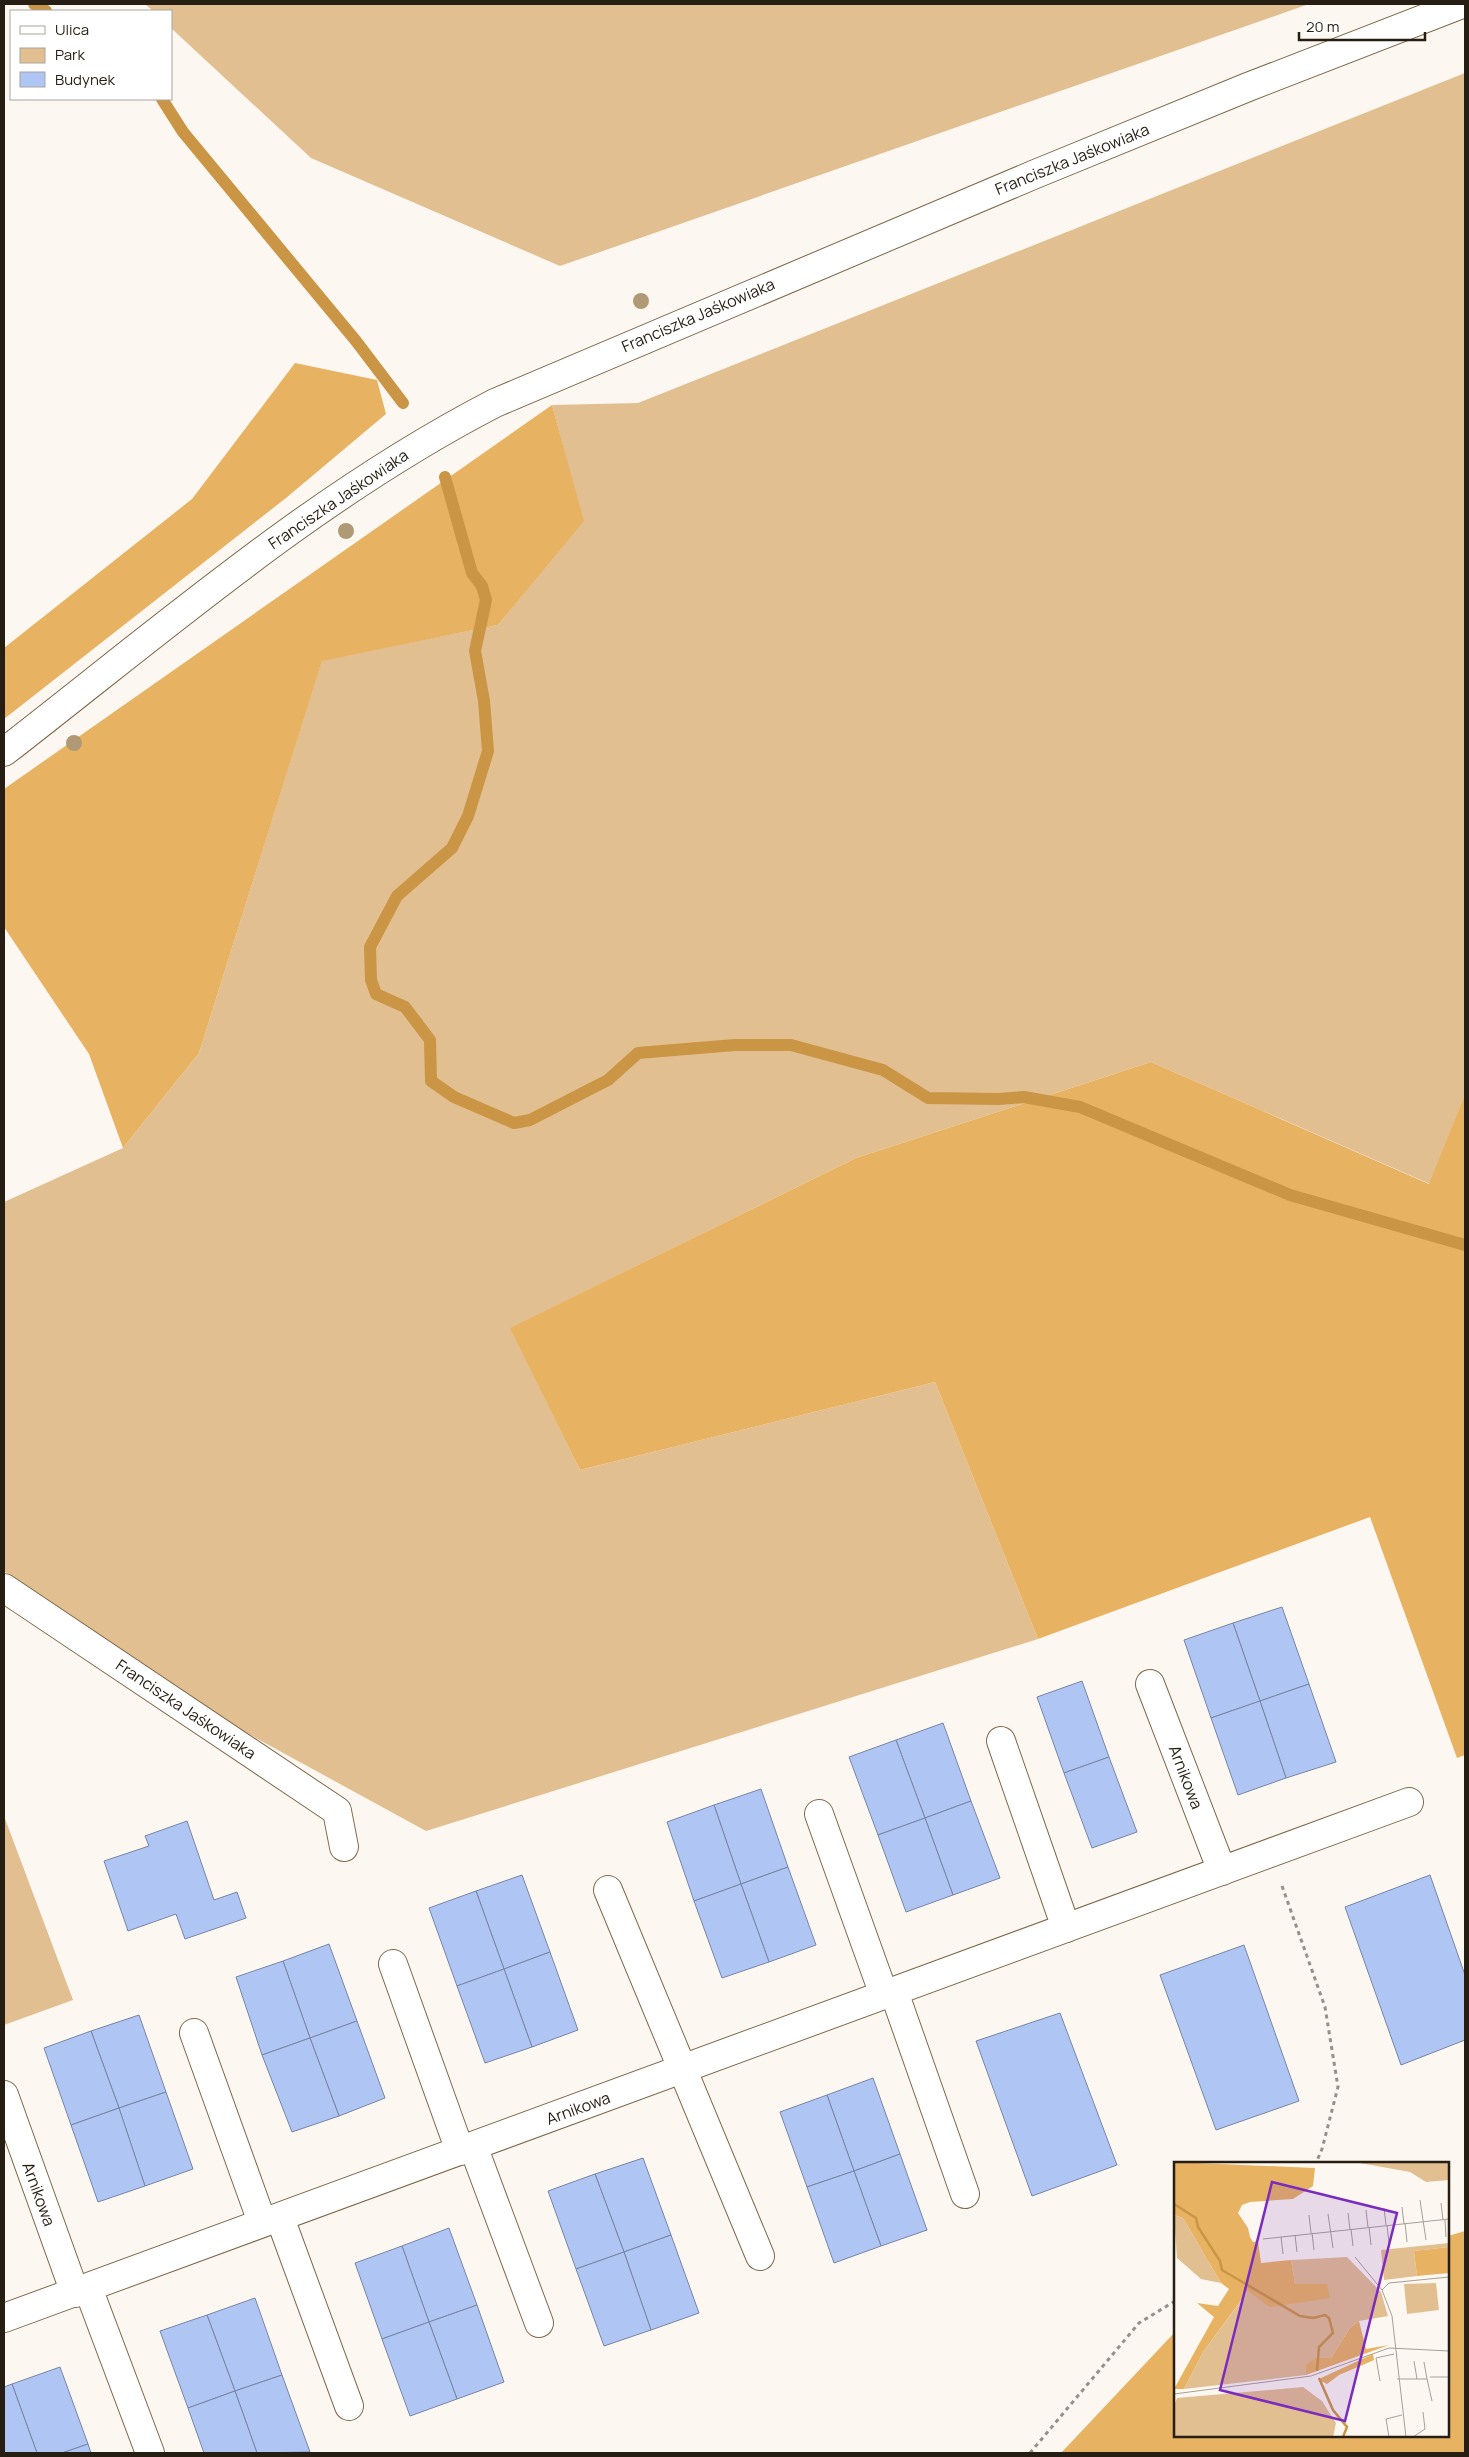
<svg xmlns="http://www.w3.org/2000/svg" width="1469" height="2457" font-family="Manrope,sans-serif">
<style>
.green{fill:#e2bf90}
.forest{fill:#e8b263}
.lines{fill:none;stroke-linecap:round;stroke-linejoin:round}
.stream{stroke:#ca9545;stroke-width:12}
.building{fill:#afc5f3;stroke:#7785a4}
.minor-casing{stroke:#7e694c;stroke-width:30}
.path{stroke:#979088;stroke-width:3;stroke-dasharray:4 4;stroke-linecap:butt}
.minor{stroke:#fff;stroke-width:28}
.tree{fill:#b09a76}
.labels{text-anchor:middle;dominant-baseline:central;stroke-width:4;stroke-linejoin:round;paint-order:stroke}
.street-label{font-size:16px;fill:#261e12;stroke:#fff}
.inset-river{fill:none;stroke:#ca9545;stroke-width:2.5}
.inset-road{fill:none;stroke:#a6a098;stroke-width:1}
.view{fill:#7b2cbf;fill-opacity:0.15;stroke:#7b2cbf;stroke-width:2.5}
.inset-edge{fill:none;stroke:#261e12;stroke-width:2.5}
</style>
<rect width="100%" height="100%" fill="#fcf7f1"/>
<!-- green -->
<g class="green">
<path d="M145 4H1309L560 266 311 158 171 28V11H153Z"/>
<path d="M1465 73V1094L1430 1184 1151 1062 856 1158 511 1328 580 1470 935 1382 1038 1639 426 1831 234 1726 4 1571V1202L123 1148 199 1053 322 660 498 625 583 521 552 405 638 403Z"/>
<path d="M4 1816 73 2000 4 2025Z"/>
</g>
<!-- forest -->
<g class="forest">
<path d="M295 363 377 380 386 414 286 498 4 719V648L192 499Z"/>
<path d="M552 405 584 521 498 625 322 661 199 1053 123 1148 89 1054 4 927V789Z"/>
<path d="M1151 1062 1429 1184 1465 1094V1755L1457 1758 1370 1517 1038 1639 935 1382 580 1470 510 1328 856 1158Z"/>
<path d="M1465 2231V2453H1061L1175 2332V2436H1448V2236Z"/>
</g>
<g class="lines">
<!-- stream -->
<g class="stream">
<path d="M34 4 46 11"/>
<path d="M162 99 183 132 356 341 403 403"/>
<path d="M445 477 472 573 482 586 486 600 475 651 484 701 488 751 468 816 452 848 397 896 370 947 371 980 376 994 405 1007 430 1040 431 1081 454 1097 514 1123 530 1120 608 1080 638 1053 735 1045H791L883 1070 928 1098 999 1099 1024 1097 1080 1107 1290 1195 1465 1245"/>
</g>
</g>
<!-- building -->
<g class="building">
<path d="M1282 1607 1309 1684 1260 1701 1233 1623Z"/>
<path d="M1233 1623 1260 1701 1211 1718 1184 1640Z"/>
<path d="M1082 1681 1109 1757 1064 1773 1037 1697Z"/>
<path d="M1309 1684 1336 1762 1286 1778 1260 1701Z"/>
<path d="M1260 1701 1286 1778 1238 1795 1211 1718Z"/>
<path d="M943 1723 971 1801 925 1818 896 1740Z"/>
<path d="M896 1740 925 1818 878 1835 849 1757Z"/>
<path d="M1109 1757 1137 1832 1092 1848 1064 1773Z"/>
<path d="M761 1789 788 1867 741 1884 714 1805Z"/>
<path d="M971 1801 1000 1878 953 1895 925 1818Z"/>
<path d="M714 1805 741 1884 694 1901 667 1822Z"/>
<path d="M925 1818 953 1895 906 1912 878 1835Z"/>
<path d="M187 1821 214 1900 237 1892 246 1918 185 1939 176 1914 128 1931 104 1861 149 1846 145 1836Z"/>
<path d="M788 1867 816 1945 769 1962 741 1884Z"/>
<path d="M522 1875 550 1952 504 1969 476 1891Z"/>
<path d="M1430 1875 1465 1975V2040L1401 2065 1345 1907Z"/>
<path d="M741 1884 769 1962 722 1978 694 1901Z"/>
<path d="M476 1891 504 1969 457 1986 429 1908Z"/>
<path d="M329 1944 357 2021 310 2038 283 1961Z"/>
<path d="M1244 1945 1299 2101 1216 2130 1160 1975Z"/>
<path d="M550 1952 578 2030 532 2047 504 1969Z"/>
<path d="M283 1961 310 2038 262 2055 236 1977Z"/>
<path d="M504 1969 532 2047 485 2063 457 1986Z"/>
<path d="M1060 2013 1117 2165 1032 2196 976 2041Z"/>
<path d="M139 2015 166 2092 119 2108 91 2031Z"/>
<path d="M357 2021 385 2098 339 2116 310 2038Z"/>
<path d="M91 2031 119 2108 71 2125 44 2048Z"/>
<path d="M310 2038 339 2116 292 2132 262 2055Z"/>
<path d="M873 2078 900 2154 854 2171 827 2095Z"/>
<path d="M166 2092 193 2169 145 2186 119 2108Z"/>
<path d="M827 2095 854 2171 807 2187 780 2112Z"/>
<path d="M119 2108 145 2186 98 2202 71 2125Z"/>
<path d="M900 2154 927 2230 881 2246 854 2171Z"/>
<path d="M643 2158 671 2235 624 2252 595 2174Z"/>
<path d="M854 2171 881 2246 834 2263 807 2187Z"/>
<path d="M595 2174 624 2252 576 2269 548 2191Z"/>
<path d="M449 2228 477 2305 429 2322 402 2246Z"/>
<path d="M671 2235 699 2313 651 2330 624 2252Z"/>
<path d="M402 2246 429 2322 382 2339 355 2263Z"/>
<path d="M624 2252 651 2330 604 2346 576 2269Z"/>
<path d="M255 2298 282 2375 235 2391 207 2315Z"/>
<path d="M477 2305 504 2382 457 2399 429 2322Z"/>
<path d="M207 2315 235 2391 188 2408 160 2331Z"/>
<path d="M429 2322 457 2399 410 2416 382 2339Z"/>
<path d="M60 2367 88 2444 62 2453H37L12 2384Z"/>
<path d="M282 2375 310 2452 257 2453 235 2391Z"/>
<path d="M12 2384 37 2453H4V2387Z"/>
<path d="M235 2391 257 2453H204L188 2408Z"/>
<path d="M88 2444 91 2453H62Z"/>
</g>
<g class="lines">
<defs>
<g id="minor">
<path d="M4 752C163 629 315 496 495 403L1033 175 1248 87 1462 4"/>
<path d="M4 1588 337 1811 344 1847"/>
<path d="M1150 1684 1222 1871"/>
<path d="M1001 1741 1066 1928"/>
<path d="M819 1814 884 1995"/>
<path d="M608 1890 760 2256"/>
<path d="M393 1964 460 2151"/>
<path d="M894 1992 965 2194"/>
<path d="M194 2033 262 2222"/>
<path d="M4 2095 75 2293"/>
<path d="M473 2146 539 2323"/>
<path d="M280 2218 349 2406"/>
<path d="M88 2288 150 2453"/>
<path d="M4 2318 1409 1802"/>
</g>
</defs>
<!-- minor casing -->
<use href="#minor" class="minor-casing"/>
<!-- path -->
<g class="path">
<path d="M1282 1886 1325 2007 1338 2087 1322 2149 1316 2163"/>
<path d="M1030 2453 1139 2323 1175 2301"/>
</g>
<!-- minor -->
<use href="#minor" class="minor"/>
</g>
<!-- trees -->
<g class="tree">
<circle cx="641" cy="301" r="8"/>
<circle cx="346" cy="531" r="8"/>
<circle cx="74" cy="743" r="8"/>
</g>
<g class="labels">
<!-- street labels -->
<g class="street-label">
<text transform="translate(1072 159) rotate(-22)">Franciszka Jaśkowiaka</text>
<text transform="translate(698 315) rotate(-23)">Franciszka Jaśkowiaka</text>
<text transform="translate(338 499) rotate(-34)">Franciszka Jaśkowiaka</text>
<text transform="translate(186 1709) rotate(34)">Franciszka Jaśkowiaka</text>
<text transform="translate(1186 1777) rotate(69)">Arnikowa</text>
<text transform="translate(578 2108) rotate(-20)">Arnikowa</text>
<text transform="translate(39 2194) rotate(70)">Arnikowa</text>
</g>
</g>
<!-- overview -->
<g transform="translate(1174 2162)">
<rect width="275" height="275" fill="#fcf7f1"/>
<path d="M180 0H275V18L252 20 236 10ZM0 53 9 56 47 121 27 117 3 96ZM275 81V85L240 89 243 114 210 118 207 88ZM173 95 207 130 214 154 185 159 176 166 157 196H142L132 213 10 227 29 190 75 128 153 122H121L117 98ZM262 121 265 148 233 152 230 122ZM129 225 148 239 162 261 159 275H0V244L3 236Z" fill="#e2bf90"/>
<path d="M0 0 141 6 139 24 119 37 76 40 68 43 64 51 74 66 76 75 79 80 84 79 87 101 117 98 121 122H153L156 136 96 145 74 129 29 190 10 227H0L40 155 23 141 44 144 55 127 47 121 9 56 0 53ZM275 85V111L243 114 240 89ZM185 159 192 187 215 183 132 213V203L142 196H157L176 166ZM199 192 200 198 165 213 153 222 147 219V216Z" fill="#e8b263"/>
<path class="inset-river" d="M0 42 22 56 24 65 46 99 48 108 126 154 139 156 151 153 155 156 159 171 145 185 143 209M145 216 159 248 173 265 169 275"/>
<path class="inset-road" d="M246 38 252 78M267 41 269 58M228 45 230 62M210 46 212 63M192 48 194 65M174 51 176 67M154 52 159 86M135 53 137 71M271 58 272 75M231 61 233 80M213 63 215 81M195 65 197 83M177 67 179 84M138 71 140 88M121 73 123 90M107 75 109 92M89 77 275 57M181 95 208 128 218 154 232 275M208 128 215 121 275 115M240 199 243 217M256 215H275M223 217H253L250 200M253 217 258 239M206 219 202 196 220 192M0 232 137 214 215 186 275 189M215 275 212 257 228 253M239 275 251 267 249 250"/>
<path class="view" d="M98 20 223 51 171 259 46 228Z"/>
<rect width="275" height="275" class="inset-edge"/>
</g>
<!-- border -->
<rect width="1469" height="2457" fill="none" stroke="#261e12" stroke-width="10"/>
<!-- legend -->
<rect x="10" y="10" width="162" height="90" fill="#ffffff" stroke="#a8a5a0"/>
<rect x="20" y="26" width="25" height="8" fill="#ffffff" stroke="#a8a5a0"/>
<text x="55" y="35" font-size="15" fill="#261e12">Ulica</text>
<rect x="20" y="48" width="25" height="15" fill="#e2bf90" stroke="#a8a5a0"/>
<text x="55" y="60" font-size="15" fill="#261e12">Park</text>
<rect x="20" y="72" width="25" height="15" fill="#afc5f3" stroke="#a8a5a0"/>
<text x="55" y="85" font-size="15" fill="#261e12">Budynek</text>
<!-- scale -->
<path d="M1299 32v8h126v-8" fill="none" stroke="#261e12" stroke-width="2.5"/>
<text x="1306" y="32" font-size="15" fill="#261e12" stroke="#ffffff" stroke-width="4" paint-order="stroke">20 m</text>
</svg>
